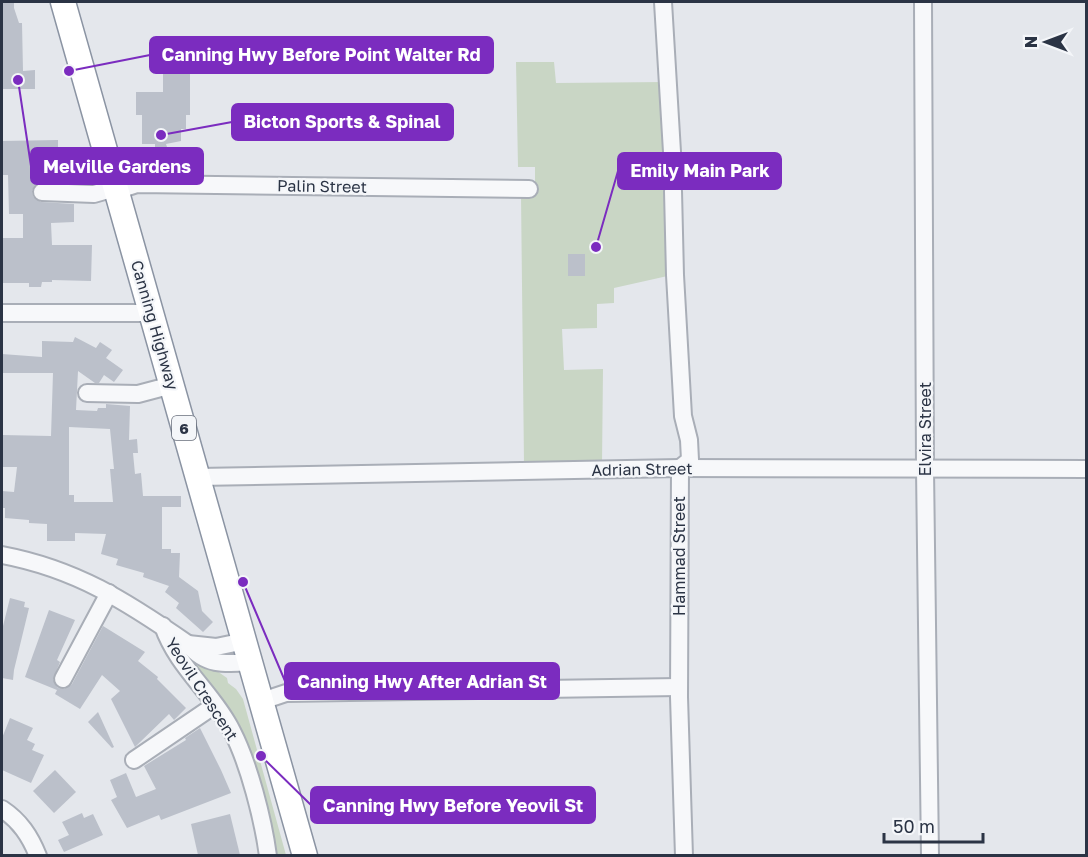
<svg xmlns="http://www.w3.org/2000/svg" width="1088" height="857" font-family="'Golos Text',sans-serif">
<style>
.green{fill:#c9d6c5}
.building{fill:#bbc0ca;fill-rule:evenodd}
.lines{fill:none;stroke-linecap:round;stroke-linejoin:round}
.minor-casing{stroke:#a9aeb7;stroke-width:20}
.highway-casing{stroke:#8b94a3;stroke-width:27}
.minor{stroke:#f7f8fa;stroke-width:16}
.highway{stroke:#fff;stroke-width:24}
.labels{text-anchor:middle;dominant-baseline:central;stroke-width:4.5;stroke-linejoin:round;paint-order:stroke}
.shield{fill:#f4f6f9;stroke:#676e7b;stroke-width:1.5}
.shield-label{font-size:15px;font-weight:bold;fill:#2b3445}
.street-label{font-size:16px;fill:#2b3445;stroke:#f4f6f9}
.leader{fill:none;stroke:#7b2cbf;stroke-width:2}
.callout-dot{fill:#7b2cbf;stroke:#f4f6f9;stroke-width:2}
.callout{fill:#7b2cbf;stroke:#7b2cbf;stroke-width:2}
.callout-label{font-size:18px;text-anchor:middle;font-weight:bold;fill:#fff}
</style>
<rect width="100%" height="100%" fill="#e4e7ec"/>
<!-- green -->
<g class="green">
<path d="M516 62H554L556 83 665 82 672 275 614 288V303L597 304V328L562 329 564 370 603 369 602 464H524L521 195H535V167H518Z"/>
<path d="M183 652 194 655 227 678 228 683 236 689 243 699 286 855H271L260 797Z"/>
</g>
<!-- building -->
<g class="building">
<path d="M2 2H14V8L19 23H22L23 71 35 70V89H2Z"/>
<path d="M163 68H190V115H186V129H181V141L166 144 167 147H155V144H142V115H136V92H163Z"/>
<path d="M58 140V176H36V183L32 191 33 196 41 202 74 204V222L51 223 52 245H92L91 281 52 280V282H42L41 287H29V283H2V238H23V214H9L8 175H2V141Z"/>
<rect x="568" y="254" width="17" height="22"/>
<path d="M75 337 96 348 100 342 112 350 106 358 123 370 114 382 104 375 99 383H95L78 371 76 410 97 411 98 408H106V404L130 406 129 440 137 439 138 453H133L135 474 141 473 143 496H181V507H162V549H171V553H180L179 577 198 591 202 611 213 622 203 632 176 608 179 603 165 592 169 586 143 577 144 573 116 565 118 559 101 554 106 534 75 533V541H47V524L29 523V520L5 518V508H2V491L14 492 17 467H2V435L51 436 53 373H2V354L42 357V341L73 342ZM69 427 110 429 114 469H110L113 502H74V495H69Z"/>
<path d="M10 598 25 602 24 607 29 608 14 670 13 680 2 678V630Z"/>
<path d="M49 610 75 620 57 660 60 662 53 679 58 688 64 689 72 684 103 626 145 652 138 661 158 677 157 679 186 708 174 720 169 714 135 747 111 699 120 691 102 675 80 709 55 694 57 690 25 677Z"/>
<path d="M98 712 114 747 112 748 88 722Z"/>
<path d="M10 718 33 728 27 740 35 744 32 750 44 755 31 783 2 770V738Z"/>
<path d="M200 728 221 770 231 793 161 820 159 815 127 828 111 800 117 797 110 780 126 773 136 797 156 789 144 766 186 740 185 738Z"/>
<path d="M55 770 76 792 54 813 33 791Z"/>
<path d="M82 813 84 818 93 814 103 835 64 852 58 840 69 835 62 822Z"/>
<path d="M230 814 240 855H198L191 824Z"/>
</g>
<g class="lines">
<defs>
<g id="minor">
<path d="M663 2 672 152"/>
<path d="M923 2 925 469 930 856"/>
<path d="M116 191 137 184 529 189"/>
<path d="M673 191 675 275 683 416 689 440 690 460 680 468 679 697 684 856"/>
<path d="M42 192 94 194 115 188"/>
<path d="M2 313H152"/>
<path d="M87 393 138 394 172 385"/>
<path d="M198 477 680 468 1086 469"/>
<path d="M2 555C76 569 126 601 188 644 205 666 225 664 251 662"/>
<path d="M163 626C177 667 213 693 232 731 249 764 263 819 268 856"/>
<path d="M188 644 216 647 245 641"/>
<path d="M63 679 109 593"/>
<path d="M262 701 286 693 679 687"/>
<path d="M134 760 215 705"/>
<path d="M2 809C20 821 30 836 38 856"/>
</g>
<path id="highway" d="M63 2 305 856"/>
</defs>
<!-- minor casing -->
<use href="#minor" class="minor-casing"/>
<!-- highway casing -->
<use href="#highway" class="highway-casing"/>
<!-- minor -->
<use href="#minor" class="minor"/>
<!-- highway -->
<use href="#highway" class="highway"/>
</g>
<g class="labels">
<!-- shield labels -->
<rect class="shield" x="172" y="416" width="24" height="24" rx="4.5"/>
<g class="shield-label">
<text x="184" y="428">6</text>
</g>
<!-- street labels -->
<g class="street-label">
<text transform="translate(322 186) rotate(1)">Palin Street</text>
<text transform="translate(155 325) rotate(74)">Canning Highway</text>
<text transform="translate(925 429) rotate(-90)">Elvira Street</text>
<text transform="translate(642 469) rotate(-1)">Adrian Street</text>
<text transform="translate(679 556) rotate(-90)">Hammad Street</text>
<text transform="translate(202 689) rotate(57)">Yeovil Crescent</text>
</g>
</g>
<!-- callouts -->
<path class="leader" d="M69 71L150 55M161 135L232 122M18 80L31 166M596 247L618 171M243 582L285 681M261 756L311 805"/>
<g class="callout-dot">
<circle cx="69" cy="71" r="6"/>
<circle cx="161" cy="135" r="6"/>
<circle cx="18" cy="80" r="6"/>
<circle cx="596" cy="247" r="6"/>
<circle cx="243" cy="582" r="6"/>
<circle cx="261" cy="756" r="6"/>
</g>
<g class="callout">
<rect x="150" y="37" width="343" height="36" rx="6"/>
<rect x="232" y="104" width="221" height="36" rx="6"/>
<rect x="31" y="148" width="172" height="36" rx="6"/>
<rect x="618" y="153" width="163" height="36" rx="6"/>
<rect x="285" y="663" width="274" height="36" rx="6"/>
<rect x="311" y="787" width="284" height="36" rx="6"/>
</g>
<g class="callout-label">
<text x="321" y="61">Canning Hwy Before Point Walter Rd</text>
<text x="342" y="128">Bicton Sports &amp; Spinal</text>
<text x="117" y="173">Melville Gardens</text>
<text x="700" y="177">Emily Main Park</text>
<text x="422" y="688">Canning Hwy After Adrian St</text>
<text x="453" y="812">Canning Hwy Before Yeovil St</text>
</g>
<!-- border -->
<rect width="1088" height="857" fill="none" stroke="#2b3445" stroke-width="6"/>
<!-- north arrow -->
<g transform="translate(1046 42) rotate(270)" stroke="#f4f6f9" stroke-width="4.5" paint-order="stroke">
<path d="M0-4.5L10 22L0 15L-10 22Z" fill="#2b3445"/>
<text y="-9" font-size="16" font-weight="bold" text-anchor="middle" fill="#2b3445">N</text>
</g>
<!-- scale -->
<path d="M884 833v9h99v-9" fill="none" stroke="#2b3445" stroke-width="3"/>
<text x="893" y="833" font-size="18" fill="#2b3445" stroke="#f4f6f9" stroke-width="4.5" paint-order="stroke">50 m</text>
</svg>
